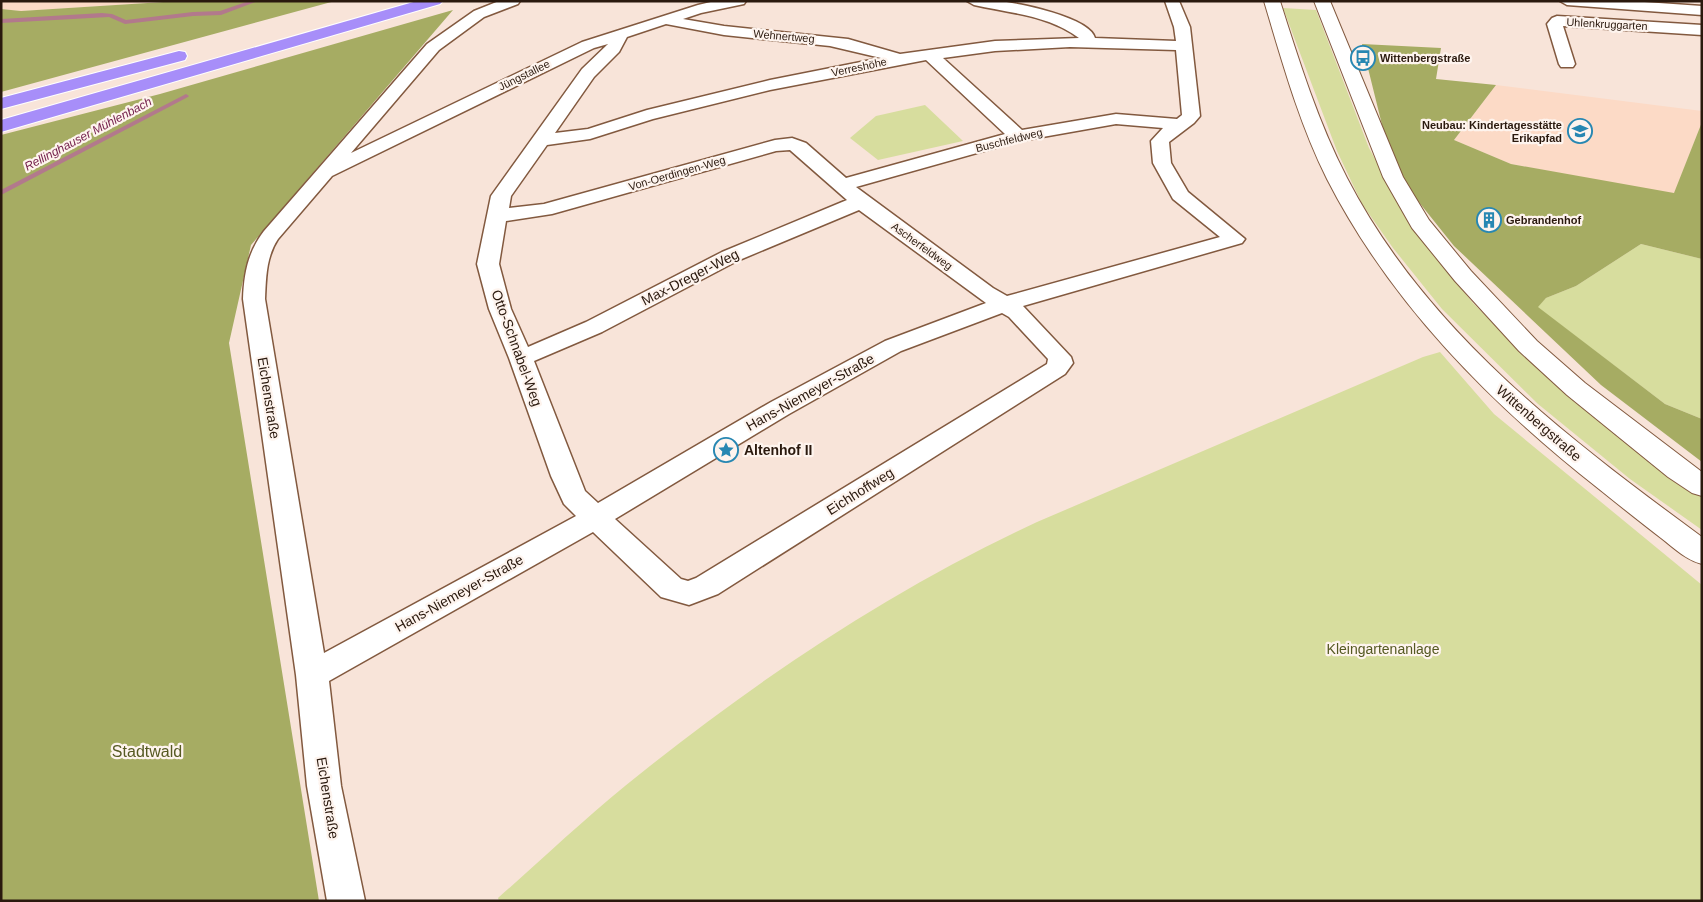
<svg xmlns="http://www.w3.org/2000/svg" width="1703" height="902" font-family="Helvetica,sans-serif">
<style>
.built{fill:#fcdac6}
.green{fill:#d7dd9e}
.forest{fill:#a6ac63}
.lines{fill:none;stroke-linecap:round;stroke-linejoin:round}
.stream{fill:#b2798c;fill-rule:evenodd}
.minor-casing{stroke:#82593f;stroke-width:3}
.secondary-casing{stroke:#82593f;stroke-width:2}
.motorway-casing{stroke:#fff;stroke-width:2}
.minor{fill:#fff;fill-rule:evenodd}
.secondary{fill:#fff;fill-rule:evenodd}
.motorway{fill:#a78ef9;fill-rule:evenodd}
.labels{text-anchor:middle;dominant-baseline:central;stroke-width:4.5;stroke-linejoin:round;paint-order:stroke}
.far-street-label{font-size:11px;fill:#2a190e;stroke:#fef4ee}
.far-poi-label{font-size:11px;font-weight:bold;fill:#2a190e;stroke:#fef4ee;text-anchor:start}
.far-water-label{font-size:12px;font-style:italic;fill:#721d4a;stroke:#fef4ee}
.street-label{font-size:14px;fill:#2a190e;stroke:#fef4ee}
.poi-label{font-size:14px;font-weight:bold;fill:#2a190e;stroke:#fef4ee;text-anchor:start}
.park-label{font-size:14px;fill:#555922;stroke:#fef4ee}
.near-park-label{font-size:16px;fill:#555922;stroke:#fef4ee}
</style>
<rect width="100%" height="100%" fill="#f8e4d9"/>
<!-- built -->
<g class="built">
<path d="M1 1H179L21 11 1 9Z"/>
<path d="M1496 85 1702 111V122L1674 194 1511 164 1454 140Z"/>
</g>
<!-- green -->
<g class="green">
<path d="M1283 8 1316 10 1369 148 1403 210 1431 251 1473 303 1525 355 1702 495V530L1630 479 1538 404 1442 309 1393 248 1362 204 1337 151Z"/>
<path d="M925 105 963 141 878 160 850 138 876 116Z"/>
<path d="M1641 244 1702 259V419L1665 404 1537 307 1546 298 1576 286Z"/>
<path d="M1440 352 1494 414 1702 585V901H499L498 898C540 861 581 822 625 786 752 683 888 591 1037 522L1423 357Z"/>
</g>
<!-- forest -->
<g class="forest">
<path d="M179 1H335L1 92V9L21 11Z"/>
<path d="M453 10 251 245 229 343 319 901H1V135L160 94Z"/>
<path d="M1362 44 1441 48 1436 79 1496 85 1454 140 1511 164 1674 193 1702 122V259L1641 244 1576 286 1546 298 1538 307 1665 404 1702 419V462L1601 385 1454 246 1410 191 1389 153Z"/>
</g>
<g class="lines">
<!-- stream -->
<g class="stream">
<path d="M249 1H258L221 15 193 16 125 24 109 17 1 23V19L102 13 112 14 126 20 193 12 220 11Z"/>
<path d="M186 94 189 96 188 97 1 195V190Z"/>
</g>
<defs>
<g id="minor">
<path d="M499 1H520L518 4 484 17 439 50 351 153 582 42 698 5 715 1H746L744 4 701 13 683 19 724 26 848 39 900 54 995 41 1079 38C1049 15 1009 13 974 5L967 1C977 1 988 0 998 1 1018 3 1090 17 1095 38L1176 41 1174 27 1165 1H1179L1190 27 1200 116 1194 123 1169 142 1171 163 1188 192 1245 239 1242 243 1023 306 1071 357 1073 363 1065 374 718 594 689 605 661 597 593 532 329 681 341 786 365 901H327L307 786 296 675 243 299C244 273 248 252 264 231L427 44 474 11ZM666 24 724 35 830 46 881 58 770 80 647 110 588 129 555 133 594 77 619 52 627 37ZM608 44 582 69 491 196 477 264 489 309 509 358 551 476 564 504 576 516 324 653 265 299C266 278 266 257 278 239L332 176 594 48ZM1070 47 1176 50 1182 115 1177 119 1116 114 1022 130 943 58 995 51ZM926 60 1005 134 846 178 806 143 792 138 775 140 544 204 509 208 511 196 547 145 590 139 653 119 770 90ZM1116 124 1163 128 1151 141 1153 163 1173 199 1220 237 1007 296 993 288 856 187 1020 141ZM790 150 847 200 722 252 586 322 528 347 511 309 499 264 506 221 552 214 776 151ZM859 210 986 303 885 341 771 402 598 503 585 491 534 361 602 332 737 261ZM1002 313 1009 317 1048 359 1047 364 696 578 688 581 681 579 615 519 789 414 901 351Z"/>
<path d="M1560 1H1630L1702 6V15L1567 5Z"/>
<path d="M1557 16 1702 25V35L1563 26 1575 64 1573 67H1561L1559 64 1547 24 1552 18Z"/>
</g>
<g id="secondary">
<path d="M1264 1H1280C1299 61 1318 122 1347 178 1426 331 1566 437 1702 537V564C1686 560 1674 548 1661 538 1640 522 1619 505 1599 489 1490 403 1391 304 1327 179 1299 123 1282 61 1264 1Z"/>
<path d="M1314 1H1330L1403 177 1429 220 1471 271 1537 341 1585 383 1702 472V496L1692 493 1668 477 1567 395 1519 351 1455 281 1412 228 1383 177Z"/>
</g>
<g id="motorway">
<path d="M417 1H443L440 4 1 132V120Z"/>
<path d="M179 51 185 52 187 56 185 60 1 109V98Z"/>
</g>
</defs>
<!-- minor casing -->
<use href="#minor" class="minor-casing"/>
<!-- secondary casing -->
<use href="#secondary" class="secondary-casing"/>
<!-- motorway casing -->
<use href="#motorway" class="motorway-casing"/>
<!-- minor -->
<use href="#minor" class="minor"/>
<!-- secondary -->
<use href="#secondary" class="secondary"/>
<!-- motorway -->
<use href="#motorway" class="motorway"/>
</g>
<!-- icons -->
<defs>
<symbol id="bus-ring" viewBox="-11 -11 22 22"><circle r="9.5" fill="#fef4ee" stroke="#2787b2" stroke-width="1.5"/><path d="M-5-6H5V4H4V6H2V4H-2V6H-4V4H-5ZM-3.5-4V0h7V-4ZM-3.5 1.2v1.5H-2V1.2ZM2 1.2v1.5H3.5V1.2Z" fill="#2787b2"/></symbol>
<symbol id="school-ring" viewBox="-11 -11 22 22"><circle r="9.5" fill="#fef4ee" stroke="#2787b2" stroke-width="1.5"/><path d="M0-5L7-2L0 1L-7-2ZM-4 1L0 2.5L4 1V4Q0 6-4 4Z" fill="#2787b2"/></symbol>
<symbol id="building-ring" viewBox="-11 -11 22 22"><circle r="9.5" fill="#fef4ee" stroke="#2787b2" stroke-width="1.5"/><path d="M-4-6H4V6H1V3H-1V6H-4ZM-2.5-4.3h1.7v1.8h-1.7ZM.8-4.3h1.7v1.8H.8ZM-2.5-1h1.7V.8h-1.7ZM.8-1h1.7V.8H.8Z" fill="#2787b2"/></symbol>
<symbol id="sight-ring" viewBox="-11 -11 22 22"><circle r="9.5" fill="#fef4ee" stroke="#2787b2" stroke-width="1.5"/><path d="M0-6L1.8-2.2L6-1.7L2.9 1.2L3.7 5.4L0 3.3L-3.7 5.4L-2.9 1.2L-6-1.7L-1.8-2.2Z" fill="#2787b2"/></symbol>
</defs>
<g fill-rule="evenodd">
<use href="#bus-ring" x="1349" y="44" width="28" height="28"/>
<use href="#school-ring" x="1566" y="117" width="28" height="28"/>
<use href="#building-ring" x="1475" y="206" width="28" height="28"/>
<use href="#sight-ring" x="712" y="436" width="28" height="28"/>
</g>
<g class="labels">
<!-- far-street labels -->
<g class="far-street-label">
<text transform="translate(1607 24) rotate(3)">Uhlenkruggarten</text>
<text transform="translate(784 36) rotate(5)">Wehnertweg</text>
<text transform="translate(859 67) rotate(-12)">Verreshöhe</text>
<text transform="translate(524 75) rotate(-26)">Jüngstallee</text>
<text transform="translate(1009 140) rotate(-14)">Buschfeldweg</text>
<text transform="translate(677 173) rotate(-16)">Von-Oerdingen-Weg</text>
<text transform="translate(922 246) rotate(36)">Ascherfeldweg</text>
</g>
<!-- far-poi labels -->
<g class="far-poi-label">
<text x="1380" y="58">Wittenbergstraße</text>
<text x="1562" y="125" text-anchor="end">Neubau: Kindertagesstätte<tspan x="1562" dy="13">Erikapfad</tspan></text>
<text x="1506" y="220">Gebrandenhof</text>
</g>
<!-- far-water labels -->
<g class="far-water-label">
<text transform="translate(88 134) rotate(-28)">Rellinghauser Mühlenbach</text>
</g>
<!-- street labels -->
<g class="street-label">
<text transform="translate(690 277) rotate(-27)">Max-Dreger-Weg</text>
<text transform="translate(517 348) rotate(70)">Otto-Schnabel-Weg</text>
<text transform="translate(810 392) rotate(-29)">Hans-Niemeyer-Straße</text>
<text transform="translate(269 398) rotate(81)">Eichenstraße</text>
<text transform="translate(1539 423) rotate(41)">Wittenbergstraße</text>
<text transform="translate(860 491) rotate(-32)">Eichhoffweg</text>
<text transform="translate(459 593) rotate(-29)">Hans-Niemeyer-Straße</text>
<text transform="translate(328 798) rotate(81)">Eichenstraße</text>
</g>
<!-- poi labels -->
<g class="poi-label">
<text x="744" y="450">Altenhof II</text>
</g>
<!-- park labels -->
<g class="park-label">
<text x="1383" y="649">Kleingartenanlage</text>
</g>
<!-- near-park labels -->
<g class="near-park-label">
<text x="147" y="751">Stadtwald</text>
</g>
</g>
<!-- border -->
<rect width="1703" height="902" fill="none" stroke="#2a190e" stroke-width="5"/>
</svg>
